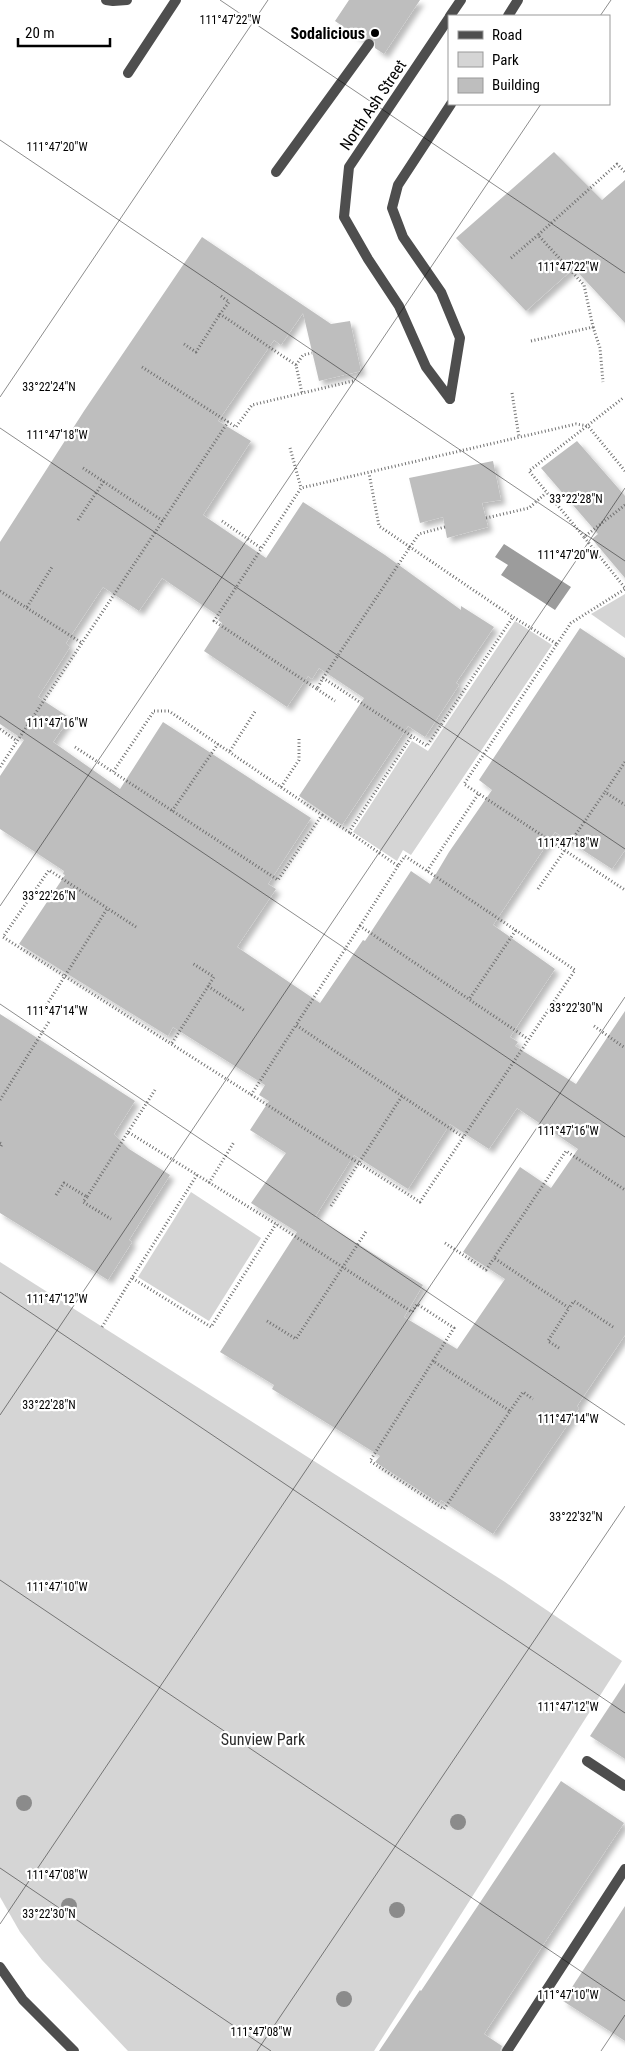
<svg xmlns="http://www.w3.org/2000/svg" width="625" height="2051" font-family="'Roboto Condensed',sans-serif">
<style>
.green{fill:#d5d5d5}
.water{fill:#9c9c9c}
.building{fill:#bebebe;fill-rule:evenodd;filter:url(#shadow)}
.lines{fill:none;stroke-linecap:round;stroke-linejoin:round}
.path{stroke:#707070;stroke-width:3;stroke-dasharray:1 2.5;stroke-linecap:butt}
.service{stroke:#4e4e4e;stroke-width:10}
.minor{stroke:#4e4e4e;stroke-width:10}
.tree{fill:#8b8b8b}
.ticks{fill:none;stroke:#000;stroke-width:1;stroke-opacity:0.45}
.poi-dot{fill:#000;stroke:#fff;stroke-width:2}
.labels{text-anchor:middle;dominant-baseline:central;stroke-width:4.5;stroke-linejoin:round;paint-order:stroke}
.poi-label{font-size:16px;font-weight:bold;fill:#000;stroke:#fff;text-anchor:end}
.street-label{font-size:16px;fill:#000;stroke:#fff}
.park-label{font-size:16px;fill:#2c2c2c;stroke:#fff}
.ticks-label{font-size:12px;text-anchor:middle;fill:#000;stroke:#fff;stroke-width:4.5;stroke-linejoin:round;paint-order:stroke}
</style>
<defs>
<filter id="shadow"><feDropShadow dx="4.5" dy="4.5" stdDeviation="2.5" flood-color="#0004"/></filter>
</defs>
<rect width="100%" height="100%" fill="#fff"/>
<!-- green -->
<g class="green">
<path d="M625 594V638L591 614Z"/>
<path d="M515 621 552 645 411 855 403 850 397 861 353 832 412 741 428 751Z"/>
<path d="M191 1192 261 1238 209 1321 138 1277Z"/>
<path d="M0 1262 505 1582 622 1661 374 2051H128L42 1960 20 1932 0 1897Z"/>
</g>
<!-- water -->
<path class="water" d="M504 544 571 587 555 610 501 575 508 565 495 557Z"/>
<!-- building -->
<g class="building">
<path d="M349 0H420L384 54 375 48V42L373 38H367L363 40 335 21Z"/>
<path d="M554 152 602 200 625 180V323L572 266 573 269 526 311 456 238Z"/>
<path d="M202 237 331 324 350 321 361 371 319 381 303 313 281 345 274 340 218 421 251 441 203 515 266 558 303 502 385 555 461 610V606L494 627 456 683 459 685 425 737 408 726 342 825 299 796 364 698 319 668 312 679 308 676 287 707 204 651 222 623 218 620 220 617 162 578 139 611 103 587 66 643 70 647 38 697 70 718 53 742 120 789 163 722 311 818 268 884 276 889 237 947 320 1003 363 940 365 941 411 871 430 884 449 852 492 790 479 780 580 628 625 658V850L612 869 555 832 493 925 555 969 510 1037 518 1042 515 1046 576 1084 625 1011V1335L577 1406 579 1408 493 1534 441 1500 439 1503 375 1462 380 1456 272 1389 274 1385 220 1352 297 1232 251 1203 286 1153 250 1130 269 1101 259 1095 265 1085 173 1027 168 1036 19 944 65 875 63 874 64 871 0 829V776L24 740 0 724V542L84 411ZM517 1108 578 1149 551 1188 520 1167 463 1252 505 1279 457 1349 404 1317 423 1285 315 1217 354 1155 408 1189 450 1124 489 1149Z"/>
<path d="M577 441 625 496V578L592 539 598 534 541 468Z"/>
<path d="M493 461 501 500 482 503 488 527 447 538 443 517 420 523 409 478Z"/>
<path d="M0 1014 135 1101 114 1134 129 1149 170 1175 129 1240 132 1242 108 1280 0 1213Z"/>
<path d="M625 1683V1759L590 1736Z"/>
<path d="M561 1781 624 1823 484 2034 502 2046 500 2051H379L420 1990 421 1991Z"/>
<path d="M625 1906V2041L563 2001Z"/>
</g>
<g class="lines">
<!-- path -->
<g class="path">
<path d="M511 258 538 235"/>
<path d="M221 296 229 302 220 314 296 365 302 393"/>
<path d="M593 327 600 348 603 382"/>
<path d="M531 341 593 327 584 285 538 235 617 164 625 172"/>
<path d="M184 344 196 352 220 314"/>
<path d="M296 365 303 355 312 353"/>
<path d="M142 367 228 422"/>
<path d="M512 393 519 437"/>
<path d="M290 448 301 488"/>
<path d="M83 468 163 521"/>
<path d="M625 471 588 426 576 424 301 488 214 621 317 689 323 678 427 746 513 617 557 644 464 784 625 890"/>
<path d="M625 505 584 537 625 588"/>
<path d="M486 518 529 508 546 493"/>
<path d="M78 520 104 481"/>
<path d="M222 521 261 548"/>
<path d="M445 527 419 534 410 547 513 617"/>
<path d="M584 537 529 471 623 398"/>
<path d="M0 591 82 643"/>
<path d="M27 607 52 567"/>
<path d="M557 644 571 623 625 589"/>
<path d="M323 678 410 547 379 526 369 473"/>
<path d="M317 689 335 701"/>
<path d="M154 711H169L322 815 278 880 113 772Z"/>
<path d="M0 729 17 741"/>
<path d="M75 747 113 772"/>
<path d="M230 751 256 710"/>
<path d="M625 762 605 792 625 805"/>
<path d="M0 767 228 422 236 427 252 405 353 381"/>
<path d="M281 787 299 760V739"/>
<path d="M172 811 218 744"/>
<path d="M322 815 349 832 411 737"/>
<path d="M427 871 479 793"/>
<path d="M538 889 605 792"/>
<path d="M360 926 398 866"/>
<path d="M136 927 49 870 3 937 420 1202 575 970 405 856 398 866 349 832"/>
<path d="M208 986 245 1011"/>
<path d="M470 998 516 930"/>
<path d="M41 1014 107 909"/>
<path d="M594 1026 625 1048"/>
<path d="M172 1043 214 977 192 963"/>
<path d="M251 1095 296 1025"/>
<path d="M0 1100 50 1020"/>
<path d="M128 1132 155 1090"/>
<path d="M463 1137 296 1025 360 926 528 1039"/>
<path d="M0 1143 2 1144 0 1148"/>
<path d="M197 1175 132 1278 211 1327 276 1224"/>
<path d="M209 1183 234 1142"/>
<path d="M56 1195 64 1183 87 1197 128 1132 276 1224 412 1312 417 1304 454 1328 433 1361 510 1411 444 1509 370 1461 433 1361"/>
<path d="M87 1197 83 1202 111 1219"/>
<path d="M331 1206 402 1096"/>
<path d="M445 1243 486 1270 494 1258"/>
<path d="M267 1321 296 1339 367 1230"/>
<path d="M102 1327 132 1278"/>
<path d="M613 1327 574 1301 569 1308 494 1258 566 1151 625 1190"/>
<path d="M559 1348 548 1341 569 1308"/>
<path d="M510 1411 523 1392 533 1399"/>
</g>
<!-- service -->
<g class="service">
<path d="M106 0 113 1 127 0"/>
<path d="M450 16 461 0"/>
<path d="M508 16 518 0"/>
<path d="M449 18 349 167 344 217 368 259 399 306 426 367 450 399"/>
<path d="M128 73 176 0"/>
<path d="M276 172 369 44"/>
<path d="M450 399 460 338 441 292 403 237 392 208 398 185 451 104"/>
<path d="M587 1761 625 1786"/>
<path d="M507 2051 625 1869"/>
</g>
<!-- minor -->
<path class="minor" d="M0 1967 23 2000 74 2051"/>
</g>
<!-- trees -->
<g class="tree">
<circle cx="24" cy="1803" r="8"/>
<circle cx="458" cy="1822" r="8"/>
<circle cx="69" cy="1906" r="8"/>
<circle cx="397" cy="1910" r="8"/>
<circle cx="344" cy="1999" r="8"/>
</g>
<!-- ticks -->
<path class="ticks" d="M220 0 625 273M600 16 611 0M0 140 625 561M0 397 268 0M0 428 625 849M0 716 625 1137M0 906 541 104M0 1004 625 1425M0 1292 625 1713M0 1415 625 488M0 1580 625 2001M0 1868 271 2051M0 1924 625 997M257 2051 625 1506M601 2051 625 2015"/>
<!-- markers -->
<circle class="poi-dot" cx="375" cy="33" r="5"/>
<g class="labels">
<!-- poi labels -->
<g class="poi-label">
<text x="365" y="33">Sodalicious</text>
</g>
<!-- street labels -->
<g class="street-label">
<text transform="translate(373 105) rotate(-56)">North Ash Street</text>
</g>
<!-- park labels -->
<g class="park-label">
<text x="263" y="1739">Sunview Park</text>
</g>
</g>
<g class="ticks-label">
<text x="230" y="24">111°47'22"W</text>
<text x="57" y="151">111°47'20"W</text>
<text x="568" y="271">111°47'22"W</text>
<text x="49" y="391">33°22'24"N</text>
<text x="57" y="439">111°47'18"W</text>
<text x="576" y="503">33°22'28"N</text>
<text x="568" y="559">111°47'20"W</text>
<text x="57" y="727">111°47'16"W</text>
<text x="568" y="847">111°47'18"W</text>
<text x="49" y="900">33°22'26"N</text>
<text x="576" y="1012">33°22'30"N</text>
<text x="57" y="1015">111°47'14"W</text>
<text x="568" y="1135">111°47'16"W</text>
<text x="57" y="1303">111°47'12"W</text>
<text x="49" y="1409">33°22'28"N</text>
<text x="568" y="1423">111°47'14"W</text>
<text x="576" y="1521">33°22'32"N</text>
<text x="57" y="1591">111°47'10"W</text>
<text x="568" y="1711">111°47'12"W</text>
<text x="57" y="1879">111°47'08"W</text>
<text x="49" y="1918">33°22'30"N</text>
<text x="568" y="1999">111°47'10"W</text>
<text x="261" y="2036">111°47'08"W</text>
</g>
<!-- legend -->
<rect x="448" y="15" width="162" height="90" fill="#ffffff" stroke="#999999"/>
<rect x="458" y="31" width="25" height="8" fill="#4e4e4e" stroke="#999999"/>
<text x="492" y="40" font-size="15" fill="#000000">Road</text>
<rect x="458" y="52" width="25" height="15" fill="#d5d5d5" stroke="#999999"/>
<text x="492" y="65" font-size="15" fill="#000000">Park</text>
<rect x="458" y="78" width="25" height="15" fill="#bebebe" stroke="#999999"/>
<text x="492" y="90" font-size="15" fill="#000000">Building</text>
<!-- scale -->
<path d="M18 38v8h92v-8" fill="none" stroke="#000000" stroke-width="2.5"/>
<text x="25" y="38" font-size="15" fill="#000000" stroke="#ffffff" stroke-width="4" paint-order="stroke">20 m</text>
</svg>
